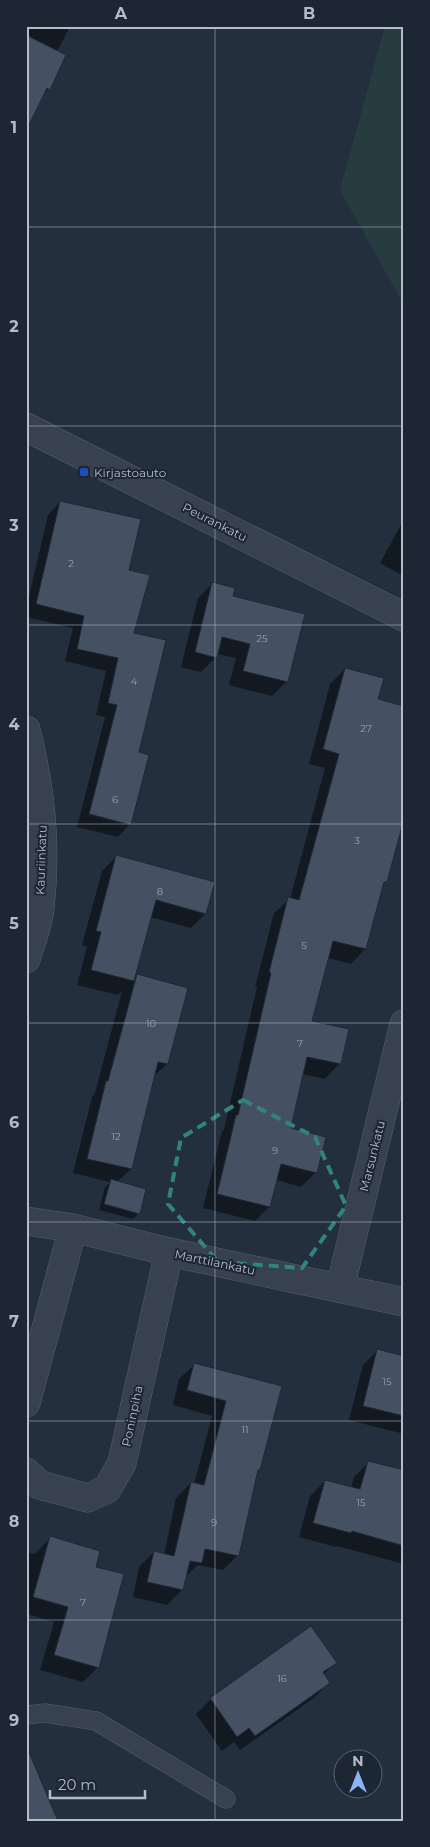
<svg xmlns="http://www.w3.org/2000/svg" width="430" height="1847" font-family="Montserrat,sans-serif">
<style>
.green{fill:#263c3f}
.shadow{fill:#0007}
.building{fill:#455162;stroke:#1f2835}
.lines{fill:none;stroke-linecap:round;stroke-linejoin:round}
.service-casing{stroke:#565f6c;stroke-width:19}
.minor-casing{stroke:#565f6c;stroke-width:29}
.service{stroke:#38414e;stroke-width:18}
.minor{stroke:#38414e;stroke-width:28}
.marked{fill:none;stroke:#308480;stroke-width:4;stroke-dasharray:10 6;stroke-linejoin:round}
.grid{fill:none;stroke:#b4bcc9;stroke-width:1;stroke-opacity:0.55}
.transit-dot{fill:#1a4fb4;stroke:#1d2633;stroke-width:2}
.labels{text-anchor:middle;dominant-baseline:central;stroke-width:4;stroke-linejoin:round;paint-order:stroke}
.number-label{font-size:10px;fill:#98a1af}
.poi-label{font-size:12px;fill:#b4bcc9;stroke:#1d2633;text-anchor:start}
.street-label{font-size:12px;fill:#b4bcc9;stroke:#1d2633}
.neatline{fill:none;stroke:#b4bcc9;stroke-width:2}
.grid-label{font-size:16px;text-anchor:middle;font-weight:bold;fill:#b4bcc9}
</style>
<rect width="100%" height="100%" fill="#242f3e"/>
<!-- green -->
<path class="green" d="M385 26H404V305L340 190Z"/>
<!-- shadow -->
<g class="shadow">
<path d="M26 26H70L57 52 49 89 41 96 26 129Z"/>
<path d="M60 502 128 571 133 634 138 753 130 824 118 837 77 827 105 717 96 715 106 671 65 661 73 628 26 617V609L48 515Z"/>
<path d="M404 519V576L380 563Z"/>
<path d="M212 584 287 681 272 696 229 685 236 658 217 654 216 657 201 672 181 667 198 598Z"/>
<path d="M345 669 376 700 386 882 381 886 365 949 351 964 328 958 311 1022 347 1030 339 1064 325 1079 302 1074 289 1129 316 1172 301 1187 276 1180 269 1207 255 1221 203 1208 222 1131 224 1129 257 987H255L274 913 290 899 325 768 309 764 330 684Z"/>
<path d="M116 857 205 914 191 928 150 917 133 980 137 976 186 989 167 1064 153 1077 131 1169 117 1182 139 1213 133 1219 99 1210 105 1187 110 1182 73 1173 92 1097 95 1093 122 991 118 995 77 985 87 947 82 945 102 871Z"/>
<path d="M377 1351 404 1357V1434L349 1420 363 1365Z"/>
<path d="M194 1365 281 1386 259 1470 256 1473 237 1556 223 1570 198 1565 185 1577 182 1590 167 1605 133 1597 139 1567 154 1552 164 1555 176 1498 191 1483 194 1484 212 1416 173 1405 179 1379Z"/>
<path d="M369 1462 404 1471V1564L337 1546 336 1547 299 1537 310 1496 325 1481 351 1488 354 1477Z"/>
<path d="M50 1538 94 1568 98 1667 83 1682 40 1670 54 1622 26 1614V1552L35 1554Z"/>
<path d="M310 1628 335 1663 323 1675 328 1683 314 1698 240 1750 234 1742 222 1751 196 1714 211 1699Z"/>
</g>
<!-- building -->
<g class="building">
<path d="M26 35 66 55 50 90 47 88 26 131Z"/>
<path d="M60 501 141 519 129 570 150 575 134 633 166 640 139 752 149 755 131 825 89 814 117 705 108 703 118 658 77 649 84 616 36 604Z"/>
<path d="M212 582 235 588 233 596 305 614 288 682 243 671 250 644 222 637 217 658 195 652Z"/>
<path d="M345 668 384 678 378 699 404 706V819L387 882H384L366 949 333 941 312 1021 349 1029 341 1064 307 1057 291 1128 326 1137 317 1173 281 1164 270 1207 217 1194 236 1115H238L271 973 269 972 288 897 299 900 339 754 323 749Z"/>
<path d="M116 855 215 882 206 914 156 900 134 981 91 970 101 932 96 931Z"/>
<path d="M137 974 188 988 168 1064 158 1062 132 1169 87 1159 106 1081H108Z"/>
<path d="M111 1179 146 1189 140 1214 104 1204Z"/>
<path d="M377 1349 404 1356V1416L363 1406Z"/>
<path d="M194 1363 282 1386 260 1470H258L239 1556 205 1549 202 1563 190 1561 183 1590 147 1582 154 1551 174 1556 191 1482 204 1485 226 1401 187 1390Z"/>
<path d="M368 1461 404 1470V1546L352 1531 351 1533 313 1523 325 1480 360 1489Z"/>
<path d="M50 1536 100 1551 96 1567 124 1574 99 1668 54 1655 68 1607 33 1597Z"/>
<path d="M311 1626 337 1663 323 1672 330 1683 255 1736 249 1728 237 1737 210 1698Z"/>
<path d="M26 1745 58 1821H26Z"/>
</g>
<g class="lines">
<defs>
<path id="service" d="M26 1715 45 1713 96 1721 226 1799"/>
<g id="minor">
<path d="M26 427 404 617"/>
<path d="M26 730C41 790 47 846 40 908 38 925 31 943 26 959"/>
<path d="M26 1221 73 1228 169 1252 404 1302"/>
<path d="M340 1288 404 1024"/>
<path d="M26 1403 73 1228"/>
<path d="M26 1472 40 1485 88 1498 107 1489 122 1463 169 1252"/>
</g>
</defs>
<!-- service casing -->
<use href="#service" class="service-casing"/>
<!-- minor casing -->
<use href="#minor" class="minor-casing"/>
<!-- service -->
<use href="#service" class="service"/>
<!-- minor -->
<use href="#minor" class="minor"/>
</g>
<!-- marked area -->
<path class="marked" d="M243 1100 315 1137 346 1206 302 1268 218 1262 168 1204 181 1138Z"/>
<!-- grid -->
<path class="grid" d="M215 26V1821M26 227H404M26 426H404M26 625H404M26 824H404M26 1023H404M26 1222H404M26 1421H404M26 1620H404"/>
<!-- markers -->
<rect class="transit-dot" x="79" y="467" width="10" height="10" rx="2.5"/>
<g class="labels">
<!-- number labels -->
<g class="number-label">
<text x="71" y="563">2</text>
<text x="262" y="638">25</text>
<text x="134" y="681">4</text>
<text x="366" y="728">27</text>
<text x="115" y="799">6</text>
<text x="357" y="840">3</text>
<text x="160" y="891">8</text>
<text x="304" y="945">5</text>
<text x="151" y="1023">10</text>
<text x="300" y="1043">7</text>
<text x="116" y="1136">12</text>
<text x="275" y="1150">9</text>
<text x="387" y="1381">15</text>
<text x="245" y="1429">11</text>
<text x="361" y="1502">15</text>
<text x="214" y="1522">9</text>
<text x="83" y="1602">7</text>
<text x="282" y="1678">16</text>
</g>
<!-- poi labels -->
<g class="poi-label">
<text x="94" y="472">Kirjastoauto</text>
</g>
<!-- street labels -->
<g class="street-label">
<text transform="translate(215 522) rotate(27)">Peurankatu</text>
<text transform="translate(41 860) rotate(-88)">Kauriinkatu</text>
<text transform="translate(372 1156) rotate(-76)">Marsunkatu</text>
<text transform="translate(215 1262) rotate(12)">Marttilankatu</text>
<text transform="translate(132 1416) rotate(-78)">Poninpiha</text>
</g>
</g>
<!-- border -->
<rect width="430" height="1847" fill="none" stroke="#1d2633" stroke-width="55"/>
<!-- north arrow -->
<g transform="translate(358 1774)"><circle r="24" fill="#1d2633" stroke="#59626f"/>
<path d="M0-4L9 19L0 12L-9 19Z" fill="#8ab4f8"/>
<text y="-8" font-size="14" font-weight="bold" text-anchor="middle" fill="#b4bcc9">N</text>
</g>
<!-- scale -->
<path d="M50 1790v8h95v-8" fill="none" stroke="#b4bcc9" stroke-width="2.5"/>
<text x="58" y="1790" font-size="15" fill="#b4bcc9" stroke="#1d2633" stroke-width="4" paint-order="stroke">20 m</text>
<rect x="28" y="28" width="374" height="1792" class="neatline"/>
<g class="grid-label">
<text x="121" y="19">A</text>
<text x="309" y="19">B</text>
<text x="14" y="133">1</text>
<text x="14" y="332">2</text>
<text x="14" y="531">3</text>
<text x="14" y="730">4</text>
<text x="14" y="929">5</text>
<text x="14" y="1128">6</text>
<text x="14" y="1327">7</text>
<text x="14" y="1527">8</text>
<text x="14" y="1726">9</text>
</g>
</svg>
